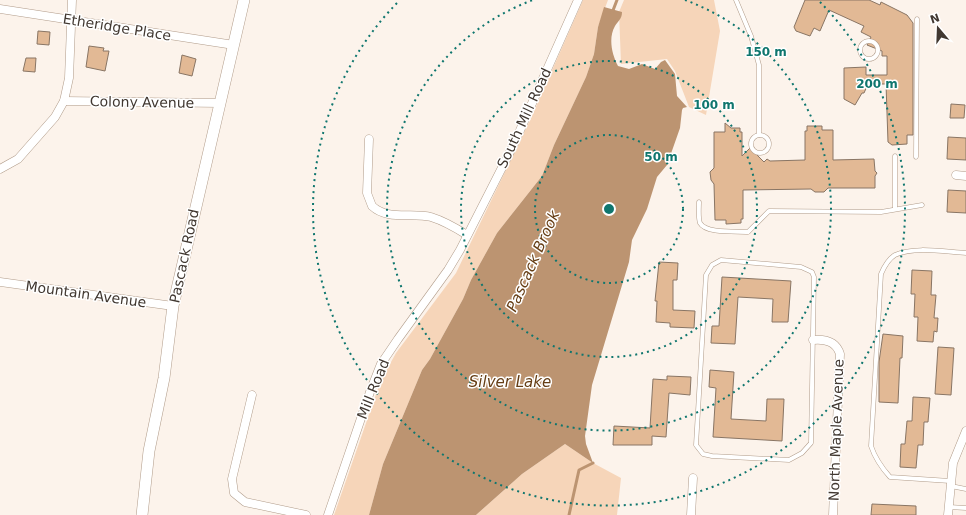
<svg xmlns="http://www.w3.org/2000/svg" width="966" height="515" font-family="'DejaVu Sans',sans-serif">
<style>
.green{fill:#f6d5b9}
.water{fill:#bc9471}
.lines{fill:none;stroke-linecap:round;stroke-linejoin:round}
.stream{stroke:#bc9471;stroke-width:3}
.building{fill:#e2b995;stroke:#897564}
.service-casing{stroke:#b19c8a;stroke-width:5}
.minor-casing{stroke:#b19c8a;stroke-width:9}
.tertiary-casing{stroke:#b19c8a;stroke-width:12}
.service{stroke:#fff;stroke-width:4}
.minor{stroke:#fff;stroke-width:8}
.tertiary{stroke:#fff;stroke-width:11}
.ring{fill:none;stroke:#0f766e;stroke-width:2;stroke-dasharray:2 4}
.labels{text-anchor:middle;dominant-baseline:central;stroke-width:3;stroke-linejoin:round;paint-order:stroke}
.street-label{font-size:14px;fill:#413831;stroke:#fff}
.water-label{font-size:15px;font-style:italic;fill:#663e15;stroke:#fff}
.centre{fill:#0f766e;stroke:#fff;stroke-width:2}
.ring-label{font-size:12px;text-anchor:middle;font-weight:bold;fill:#0f766e;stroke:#fff;stroke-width:3;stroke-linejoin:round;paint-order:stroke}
</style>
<rect width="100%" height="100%" fill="#fcf3eb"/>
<!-- green -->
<g class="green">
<path d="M583 0H608L598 27 594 54 586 77 554 145 542 176 497 233 471 280 463 299 430 359 422 370 383 464 369 515H334L381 380 396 353 456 273 531 118Z"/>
<path d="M624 0H714L720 31 706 115 689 107 675 71 667 59 621 64 619 12Z"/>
<path d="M565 444 593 463 621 478 617 515H476L522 474Z"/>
</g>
<!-- water -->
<path class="water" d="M604 7 622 12C622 19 618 21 615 26 608 38 612 55 618 66L629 69 642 64 655 69 661 62 665 60 675 74 677 96 687 107 683 108 682 110 680 128 667 165 657 177 647 209 632 240 629 262 592 385 585 436 586 444 593 463 565 444 522 474 476 515H369L383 464 422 370 430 359 463 299 471 280 497 233 542 176 554 145 586 77 594 54 598 27Z"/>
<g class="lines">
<!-- stream -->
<g class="stream">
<path d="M612 13 617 0"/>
<path d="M569 515 579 470 593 463"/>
</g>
</g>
<!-- building -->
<g class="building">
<path d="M805 0H869L880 5 881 2 907 15 913 23V135H907V144L892 145 888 142 886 84H868L864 93H862L855 105 844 99V68L866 67V75H887V56H882V51L867 45 871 37 861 32 864 26 829 10 820 31 814 28 810 36 796 31 794 27Z"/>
<path d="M38 31 50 32 49 45 37 44Z"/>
<path d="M89 46 104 48 103 51H109L105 71 86 67Z"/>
<path d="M182 55 196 59 192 76 179 73Z"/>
<path d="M26 58H36L35 72 23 71Z"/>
<path d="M951 104 965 105 964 118H950Z"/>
<path d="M725 123 731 128H740V132H742V156L750 148 764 162 767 159 770 161 805 160V131H807V126H822V130H833V160L874 159 875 171 877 173 875 176V188H828L824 192H815L811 189 743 190V219H741V223L726 224V220H715L714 184 711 180 710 172 714 168V132H725Z"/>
<path d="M948 137 966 138V160L947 159Z"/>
<path d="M948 190 966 191V213L947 212Z"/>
<path d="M659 262 678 263 677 280H673V310L695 311 694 328 670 327V323L656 322 657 301H655Z"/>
<path d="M912 270 932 271 931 295H936L934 318H938L937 332 934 331 933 342 917 341 918 317H914L915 294H911Z"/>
<path d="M722 277 791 281 788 322H772L773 299 738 297 735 344 711 343 712 326H719Z"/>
<path d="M883 334 903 336 902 358H900L898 403 879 402V362Z"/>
<path d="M938 347 954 348 951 395 935 394Z"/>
<path d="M710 370 734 372 731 419 766 421 767 399H784L782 441 713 437 716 388 709 387Z"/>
<path d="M667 376 691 377 690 395 669 393 666 437 652 436V445H613L614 426 650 428 653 379 667 380Z"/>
<path d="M913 397 930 398 928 422H924L923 445H918L916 468 900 467 901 444H905L907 421H912Z"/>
<path d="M872 504 916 506V515H871Z"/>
</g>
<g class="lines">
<defs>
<g id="service">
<path d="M736 0 751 36 759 65V135"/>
<circle cx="869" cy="50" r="9"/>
<circle cx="760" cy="144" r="9"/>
<path d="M895 156V209"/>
<path d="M916 157 917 19"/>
<path d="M699 202C699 208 698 218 700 223 706 234 737 231 748 232L769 211 881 212 922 205"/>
<path d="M721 260 801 267 812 272 814 277 811 443 802 453 789 460 712 456 703 454 696 445 706 275 712 265Z"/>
<path d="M950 481 890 477C881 467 875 458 871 446L881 274C884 267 888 259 895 255 913 246 946 252 966 253"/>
<path d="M951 486 966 489"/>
<path d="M949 507 966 508"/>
</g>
<g id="minor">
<path d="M0 9 234 45"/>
<path d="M64 101 220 103"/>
<path d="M369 139 367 193 372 206C388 221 412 212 431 217 444 221 456 228 467 235"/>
<path d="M0 169 18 159 55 117 64 101 69 78 72 0"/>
<path d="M956 175 966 176"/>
<path d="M0 282 173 306"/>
<path d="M813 340C825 339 836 341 840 354L833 515"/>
<path d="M252 395 232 479 234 493 245 502 306 515"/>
<path d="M328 515 370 392 381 364 398 339 448 270 460 250 513 146 578 0"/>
<path d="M691 515 693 478"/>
<path d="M948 515 953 463 966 431"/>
</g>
<path id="tertiary" d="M142 515 149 451 164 378 173 306 244 0"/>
</defs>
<!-- service casing -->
<use href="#service" class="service-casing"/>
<!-- minor casing -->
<use href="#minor" class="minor-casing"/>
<!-- tertiary casing -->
<use href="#tertiary" class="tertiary-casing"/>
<!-- service -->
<use href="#service" class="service"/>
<!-- minor -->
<use href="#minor" class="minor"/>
<!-- tertiary -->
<use href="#tertiary" class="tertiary"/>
</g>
<!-- distance rings -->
<g class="ring">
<circle cx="609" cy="209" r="74"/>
<circle cx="609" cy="209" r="148"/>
<path d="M685 0A222 222 0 1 1 533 0"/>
<path d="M820 2A296 296 0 1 1 398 2"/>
</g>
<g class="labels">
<!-- street labels -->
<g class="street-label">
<text transform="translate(117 27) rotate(9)">Etheridge Place</text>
<text transform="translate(142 102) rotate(1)">Colony Avenue</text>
<text transform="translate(524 118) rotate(-65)">South Mill Road</text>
<text transform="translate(184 256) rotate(-78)">Pascack Road</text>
<text transform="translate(86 294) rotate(8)">Mountain Avenue</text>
<text transform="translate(373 389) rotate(-68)">Mill Road</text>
<text transform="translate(836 430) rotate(-88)">North Maple Avenue</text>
</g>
<!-- water labels -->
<g class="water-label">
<text transform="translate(533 261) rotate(-66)">Pascack Brook</text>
<text x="510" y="382">Silver Lake</text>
</g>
</g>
<circle cx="609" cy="209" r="6" class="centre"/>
<g class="ring-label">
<text x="766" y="56">150 m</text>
<text x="877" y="88">200 m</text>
<text x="714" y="109">100 m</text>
<text x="661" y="161">50 m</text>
</g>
<!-- north arrow -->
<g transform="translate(938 28) rotate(341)" stroke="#ffffff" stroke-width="3" paint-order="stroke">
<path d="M0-3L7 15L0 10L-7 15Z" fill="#413831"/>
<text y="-6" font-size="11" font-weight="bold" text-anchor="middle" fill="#413831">N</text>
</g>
</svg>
